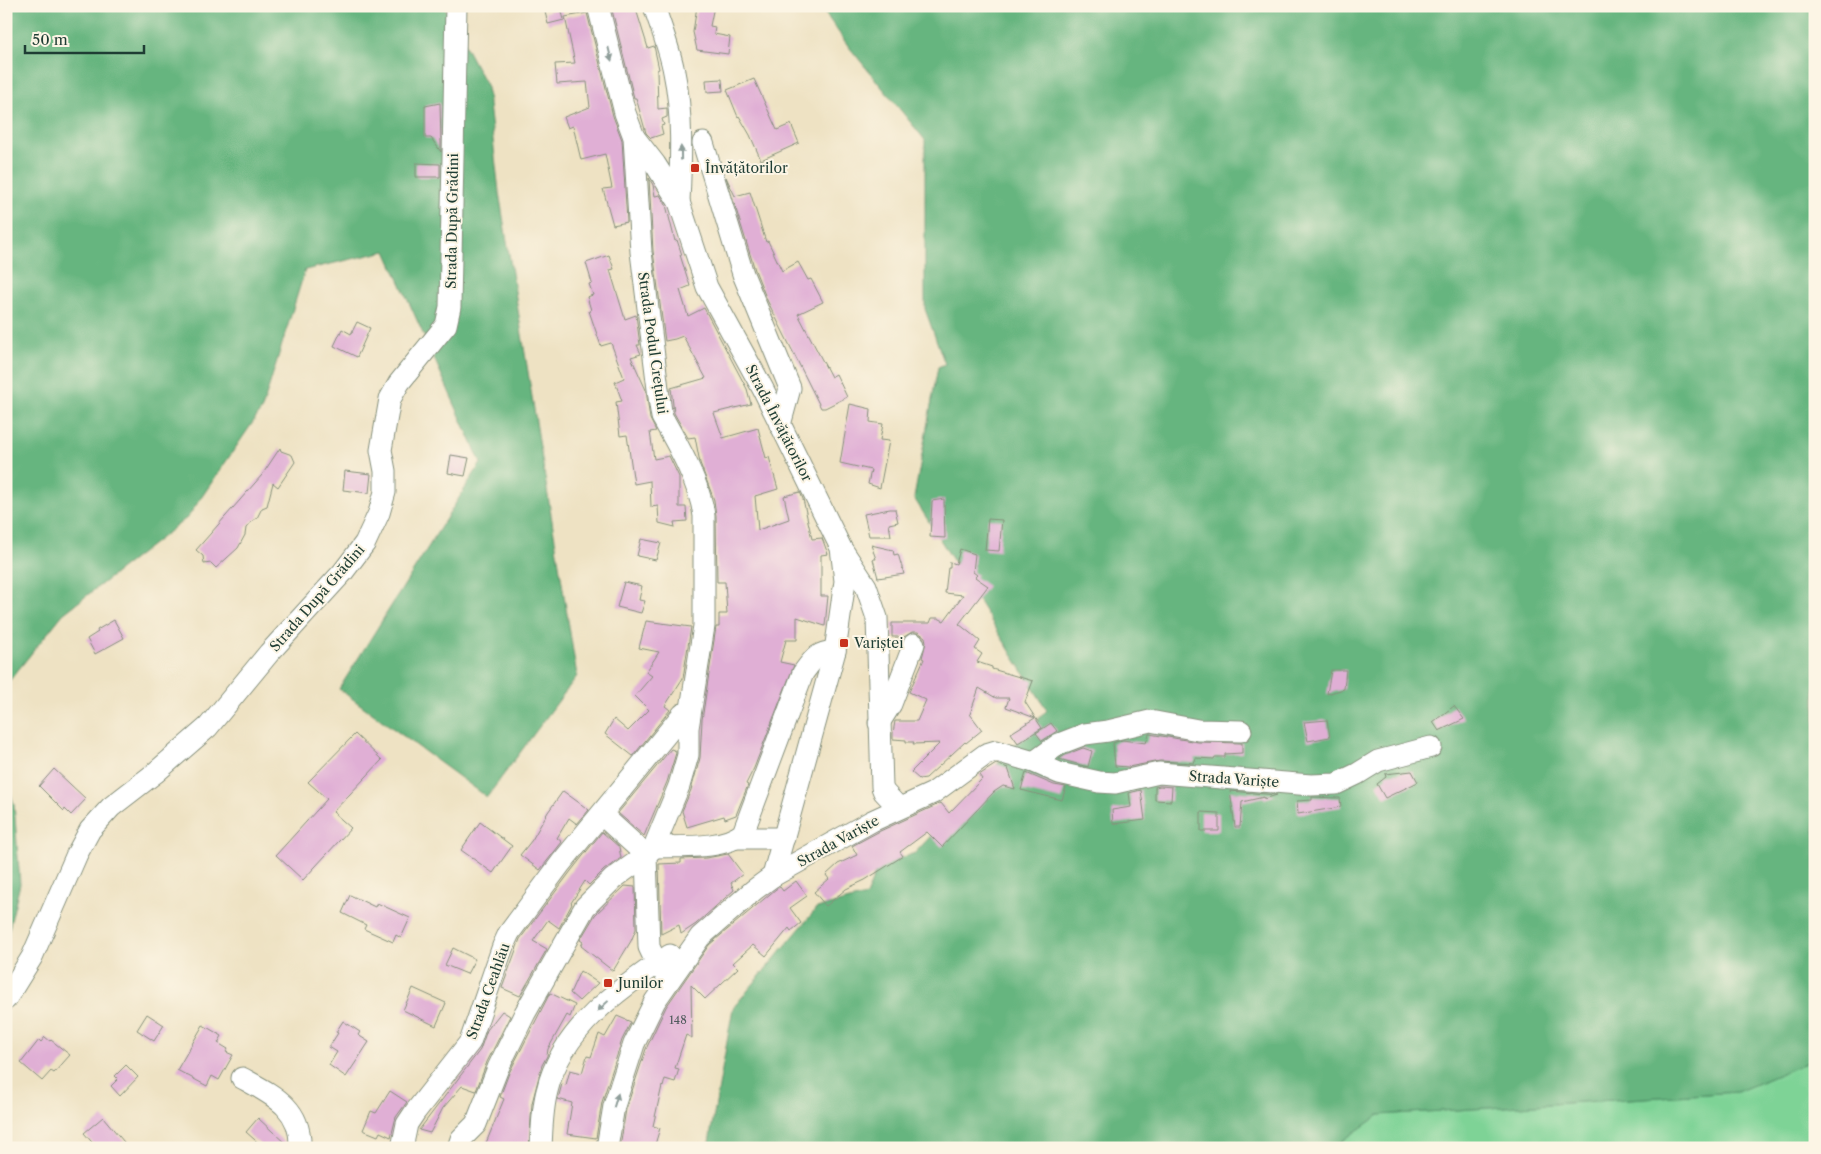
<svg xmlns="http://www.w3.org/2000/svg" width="1821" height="1154" font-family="'Libre Caslon Text',serif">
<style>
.green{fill:#7ed396;stroke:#4e8865}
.forest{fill:#66b57f;stroke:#42795a}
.building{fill:#e0afd5}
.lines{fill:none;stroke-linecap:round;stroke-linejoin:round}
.minor-casing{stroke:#86907c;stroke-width:23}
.minor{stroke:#fff;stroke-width:21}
.oneway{fill:#8f9e9a}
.poi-dot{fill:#c8321e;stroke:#fcf5e5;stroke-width:2}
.labels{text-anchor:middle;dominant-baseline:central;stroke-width:4;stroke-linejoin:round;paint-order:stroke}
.number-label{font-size:11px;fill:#4f5a5c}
.poi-label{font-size:14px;fill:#1f3d34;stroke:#fcf5e5;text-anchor:start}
.street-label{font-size:14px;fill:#1f3d34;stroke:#fcf5e5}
</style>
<rect width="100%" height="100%" fill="#fcf5e5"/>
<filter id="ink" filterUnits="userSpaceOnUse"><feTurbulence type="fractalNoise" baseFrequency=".02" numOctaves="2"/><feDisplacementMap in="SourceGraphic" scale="10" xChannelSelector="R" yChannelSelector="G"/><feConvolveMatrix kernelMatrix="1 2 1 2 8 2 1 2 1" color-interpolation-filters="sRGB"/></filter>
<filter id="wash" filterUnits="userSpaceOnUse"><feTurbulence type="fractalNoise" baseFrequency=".0096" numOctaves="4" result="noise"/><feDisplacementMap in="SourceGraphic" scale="20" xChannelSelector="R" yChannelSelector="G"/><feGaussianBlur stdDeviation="1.12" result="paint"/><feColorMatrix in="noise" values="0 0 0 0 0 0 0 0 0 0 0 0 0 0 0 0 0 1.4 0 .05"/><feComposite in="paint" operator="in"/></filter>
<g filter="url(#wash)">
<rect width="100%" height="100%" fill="#eee2c3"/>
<!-- green -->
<path class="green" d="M1815 1059V1148H1332L1379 1115 1737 1092Z"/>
<!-- forest -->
<g class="forest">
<path d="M6 6H444L487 87 499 192 577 676 487 797 339 689 481 463 386 251 305 270 262 409 188 517 63 614 6 685Z"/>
<path d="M820 6H1815V1059L1737 1092 1379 1115 1332 1148H708L733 1008 817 908 866 896 878 866 915 853 1047 710 914 498 938 367 945 364 925 309V140L849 47Z"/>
<path d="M6 779 14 804 20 884 6 941Z"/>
</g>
<g id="blocks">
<!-- building -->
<g class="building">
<path d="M611 6H635L648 48 654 46 659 69 657 70 658 109 667 108V117L662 119 664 125 661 126 663 134 651 138 646 133 636 98H634Z"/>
<path d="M697 6H714L710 26 715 27 714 34 730 37 728 54 697 50 693 32Z"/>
<path d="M561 8 564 20 548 24 545 12Z"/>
<path d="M587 13 613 116 622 140 627 222 613 225 603 189 612 188 605 154 581 160 573 126 568 128 564 117 590 107 587 82 557 84 555 64 575 63 565 17Z"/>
<path d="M722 79 723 91 707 92 706 80Z"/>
<path d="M754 79 777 130 791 124 799 143 761 160 750 135 739 116 738 117 727 90Z"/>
<path d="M440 103 441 143V152L431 138H425V106Z"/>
<path d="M416 163 440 164V177H416Z"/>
<path d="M726 177 735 196 750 192 766 242 768 241 782 271 798 262 808 280 811 279 823 302 798 314 831 377 836 374 847 397 825 408H821L767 300 755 270Z"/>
<path d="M649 178 653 185 655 196 660 195 666 205 675 241 677 240 682 255H680L690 286 680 290 688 316 704 308 747 389 751 404 714 413 723 438 758 428 766 458 769 457 778 489 755 496 758 530 789 519 784 496 800 492 803 499 812 539 822 538 828 554 821 555V596H828L825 626 797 617V640H786L780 662 794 665 754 768 746 784 748 785 736 815 725 819 724 816 687 827 682 811 691 790 700 758 702 720 716 627H719V614H727L725 582H717L716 516 714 500 700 463 695 437 688 438 674 413 671 388 706 378 683 336 675 339 665 341 653 251Z"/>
<path d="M609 255 614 269 610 270 625 319 636 315 640 345H637L641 354 631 357 646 390 650 419 656 431 650 432 654 459 669 456 679 477V507H686L687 521 674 522 675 527 659 523 658 506 651 507 650 481 634 484 627 435 620 436 616 402 622 401 615 382 624 378 611 343 601 346 589 311 591 310 587 297 593 295 589 284 592 283 586 263Z"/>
<path d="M357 322 370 328 357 357 334 346 342 329 351 334Z"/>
<path d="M850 404 871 409 870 422 883 424 880 440 889 441 880 488 868 484 871 470 840 463Z"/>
<path d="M280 448 281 451 292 455 295 462 278 487 273 483 267 506 262 508 257 518 252 521 246 528 245 535 238 548 216 568 211 563 204 564 203 556 196 550 262 475Z"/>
<path d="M451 455 469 458 465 476 448 473Z"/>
<path d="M345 471 371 474 369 493 343 490Z"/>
<path d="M944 499 945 538 930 537 932 501Z"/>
<path d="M890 509H895L898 522 889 524 891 536H869L864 514Z"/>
<path d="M988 519 1002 520 999 551 985 550Z"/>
<path d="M641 539 661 543 656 560 637 556Z"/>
<path d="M871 545 893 550 894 555 898 554 904 574 878 578 873 559H876Z"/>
<path d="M960 549 975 554 973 572 977 575 975 577 988 586 959 624 980 641 975 649 982 654 977 662 992 667V669L1033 681 1025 702 1042 728 1018 743 1011 733 1035 718 1006 707 1009 698H996L979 688 970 714 982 730 966 743 965 742 926 778 919 779 911 772 940 743 913 744 914 742H906V740L893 739V733L895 721H917L926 700 909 692 924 659 922 658 926 642 925 637 918 632H912L904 637H892V623H930L932 618H938L944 621 963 595 945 593 948 568H950V562L956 564Z"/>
<path d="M624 582 642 586 639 600 645 601 641 613 617 607Z"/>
<path d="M114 620 124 638 95 654 87 639 98 632 97 630Z"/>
<path d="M646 621 691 627 683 678 665 706 670 710 633 756 605 734 614 719 628 731 649 710 635 696 652 676 646 672 659 652 639 648Z"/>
<path d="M1331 670H1346L1344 689 1327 694Z"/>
<path d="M1454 706 1464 719 1439 731 1433 722Z"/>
<path d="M1327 720 1330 737 1308 741 1304 722Z"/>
<path d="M1051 723 1057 731 1042 741 1036 733Z"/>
<path d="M355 734 382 760 333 812 351 828 303 880 276 855 327 799 308 782Z"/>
<path d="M1149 734 1198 742 1242 743V753L1225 754V757H1215L1214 759 1196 758 1194 763 1160 761 1128 767 1115 766 1113 743 1122 740 1146 743Z"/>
<path d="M1083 748 1092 751 1088 767 1059 759 1065 755Z"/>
<path d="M671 749 676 751V753L667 782 644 836 618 813Z"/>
<path d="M996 764 1008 768 1015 789 1003 786 994 792 942 847 927 832 900 852 903 856 865 880 846 889 826 906 814 892 829 879 826 875 838 864 857 855 852 846 878 832 941 803 949 813 982 779 979 775Z"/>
<path d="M54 769 86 799 71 815 65 809 64 811 39 786Z"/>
<path d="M1412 771 1418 782 1385 798 1377 784 1386 777 1385 774Z"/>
<path d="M1026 773 1054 785 1066 787 1062 800 1021 790Z"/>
<path d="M1160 786 1172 787 1171 801 1155 800V787Z"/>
<path d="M1141 790 1145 820 1113 824 1112 810 1131 807 1129 793Z"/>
<path d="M563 791 589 810 577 824 569 818 557 838 562 842 540 870 520 855 532 840 548 812Z"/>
<path d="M1230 791 1277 795 1264 799V797L1242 802 1240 827H1235Z"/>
<path d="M1312 797 1340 798 1341 807 1298 814 1297 801 1312 800Z"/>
<path d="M1201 812 1219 813V831H1201Z"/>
<path d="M480 822 512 846 493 873 461 850Z"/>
<path d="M602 832 619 847 621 858 604 870 589 885 585 881 571 903 572 904 559 928 548 920 533 941 547 949 520 996 502 988 520 939 571 871Z"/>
<path d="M728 854 743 874 731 883 734 890 696 924 681 934 679 925 661 934 659 864 681 863V859L706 858Z"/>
<path d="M796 881 807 896 790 908 801 923 791 931 789 928 766 956 753 945 733 963 738 968 705 999 691 985 692 1038 686 1035 675 1068 679 1069 675 1082 665 1079 663 1087 662 1086 653 1126 660 1128 654 1148H620L626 1109 646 1049 666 1007 709 945 776 889 780 887 783 891Z"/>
<path d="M625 886 635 887 636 929 631 941 613 971 581 946 583 942 580 940 595 915Z"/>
<path d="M350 895 375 907 377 903 410 918 401 938 396 935 393 942 364 929 366 925 342 913Z"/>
<path d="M453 948 475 959 467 974 445 965Z"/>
<path d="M580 971 598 983 579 1001 570 993Z"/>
<path d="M413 988 446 1003 436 1026 403 1010Z"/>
<path d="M550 993 575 1005 570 1017 567 1015 548 1049 547 1056 542 1065 532 1103 529 1148H484L504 1099 500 1097 509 1073Z"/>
<path d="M502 1011 510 1016 487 1062 476 1091 462 1086 443 1108 430 1133 419 1130 480 1050 487 1030Z"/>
<path d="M147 1014 164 1025 154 1041 137 1030Z"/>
<path d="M617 1016 631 1022 622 1040 602 1102 596 1138 567 1134 572 1103 558 1099 562 1084 566 1085 570 1070 582 1073 587 1056 591 1057 599 1034 605 1037Z"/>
<path d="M343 1021 360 1032 358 1035 369 1042 346 1077 329 1065 337 1052 329 1047 338 1033 336 1032Z"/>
<path d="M203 1025 222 1036 218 1043 228 1049 226 1052 233 1055 219 1080 212 1076 207 1086 177 1070Z"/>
<path d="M45 1037 50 1041 51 1040 70 1055 54 1073 51 1071 42 1081 21 1063 39 1040 41 1042Z"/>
<path d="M126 1065 138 1077 120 1096 111 1086 118 1079 115 1076Z"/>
<path d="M390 1091 407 1102 396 1117 391 1137 380 1132 378 1136 363 1130 371 1111 376 1113Z"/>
<path d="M103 1117 129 1148H97L84 1133Z"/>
<path d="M258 1118 287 1145V1148H264L246 1132Z"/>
</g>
</g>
</g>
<g filter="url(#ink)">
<use href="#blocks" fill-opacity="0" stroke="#86907c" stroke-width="1"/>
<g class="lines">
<defs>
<g id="minor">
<path d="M598 6 625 113 634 137 641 252 660 405 662 417C678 445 700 484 704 516V626L688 728V755L679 786 654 847 646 855 649 947 657 964 670 979"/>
<path d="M654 6C661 28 670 50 674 72 683 114 681 159 679 202"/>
<path d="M634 137 655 164 679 202 707 287 763 389 841 548 845 581 835 651 773 876"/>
<path d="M703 143 743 274 790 388 780 425"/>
<path d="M843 551 866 586 877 618 882 787 884 792 899 808"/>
<path d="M879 723 891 704 914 644"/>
<path d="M1034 762 1059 744 1085 734 1108 731 1150 721 1198 730 1241 731"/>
<path d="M736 838H784"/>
<path d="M654 847C680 846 723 850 743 833L803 673C814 658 816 653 835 651"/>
<path d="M6 999 32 957 77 854 90 830 111 807 155 773 208 727 269 653 343 572 365 543 379 513 385 492V471L381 450 390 399 399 383 446 325 450 307 456 6"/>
<path d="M242 1078C273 1095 302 1108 300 1148"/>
<path d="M402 1148 407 1124 415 1112 470 1042 503 946 509 933 561 863 683 714"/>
<path d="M458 1148 461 1139 476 1124 498 1068 525 1013 585 907 613 879 646 855 602 815"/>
<path d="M541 1148C542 1129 542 1110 547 1091 561 1029 620 988 670 955"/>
<path d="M607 1148 614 1106 634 1044 655 1001 700 937 754 890 773 876 872 821 933 793 986 754 996 751 1034 762 1059 773 1099 782 1115 783 1159 773 1311 785 1336 784 1357 774 1378 761 1431 747"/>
</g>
</defs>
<!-- minor casing -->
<use href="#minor" class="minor-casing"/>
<!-- minor -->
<use href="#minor" class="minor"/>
</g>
<!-- one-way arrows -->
<defs><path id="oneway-solid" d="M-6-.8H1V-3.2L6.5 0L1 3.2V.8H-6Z" transform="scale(1.25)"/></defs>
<g class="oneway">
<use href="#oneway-solid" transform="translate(610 54) rotate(76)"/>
<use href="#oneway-solid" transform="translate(681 153) rotate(-91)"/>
<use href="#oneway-solid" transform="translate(603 1006) rotate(137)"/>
<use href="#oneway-solid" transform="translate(616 1100) rotate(-73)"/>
</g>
</g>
<!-- markers -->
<g class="poi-dot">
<rect x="690" y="163" width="10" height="10" rx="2.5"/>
<rect x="839" y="638" width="10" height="10" rx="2.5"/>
<rect x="603" y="978" width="10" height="10" rx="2.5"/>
</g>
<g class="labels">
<!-- number labels -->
<g class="number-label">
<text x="678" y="1020">148</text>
</g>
<!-- poi labels -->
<g class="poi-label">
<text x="705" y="168">Învățătorilor</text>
<text x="854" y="643">Variștei</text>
<text x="618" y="983">Junilor</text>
</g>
<!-- street labels -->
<g class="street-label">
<text transform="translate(452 221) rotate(-89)">Strada După Grădini</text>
<text transform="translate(653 343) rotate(82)">Strada Podul Crețului</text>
<text transform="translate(779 423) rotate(63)">Strada Învățătorilor</text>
<text transform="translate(317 598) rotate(-49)">Strada După Grădini</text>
<text transform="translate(1234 779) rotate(4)">Strada Variște</text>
<text transform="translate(838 841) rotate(-29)">Strada Variște</text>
<text transform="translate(488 991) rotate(-70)">Strada Ceahlău</text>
</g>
</g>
<!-- margin -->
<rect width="1821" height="1154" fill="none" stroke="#fcf5e5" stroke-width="25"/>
<!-- scale -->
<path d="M25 45v8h119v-8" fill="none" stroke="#1f3d34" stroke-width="2.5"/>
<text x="32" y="45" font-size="15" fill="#1f3d34" stroke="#fcf5e5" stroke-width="4" paint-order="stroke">50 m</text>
</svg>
